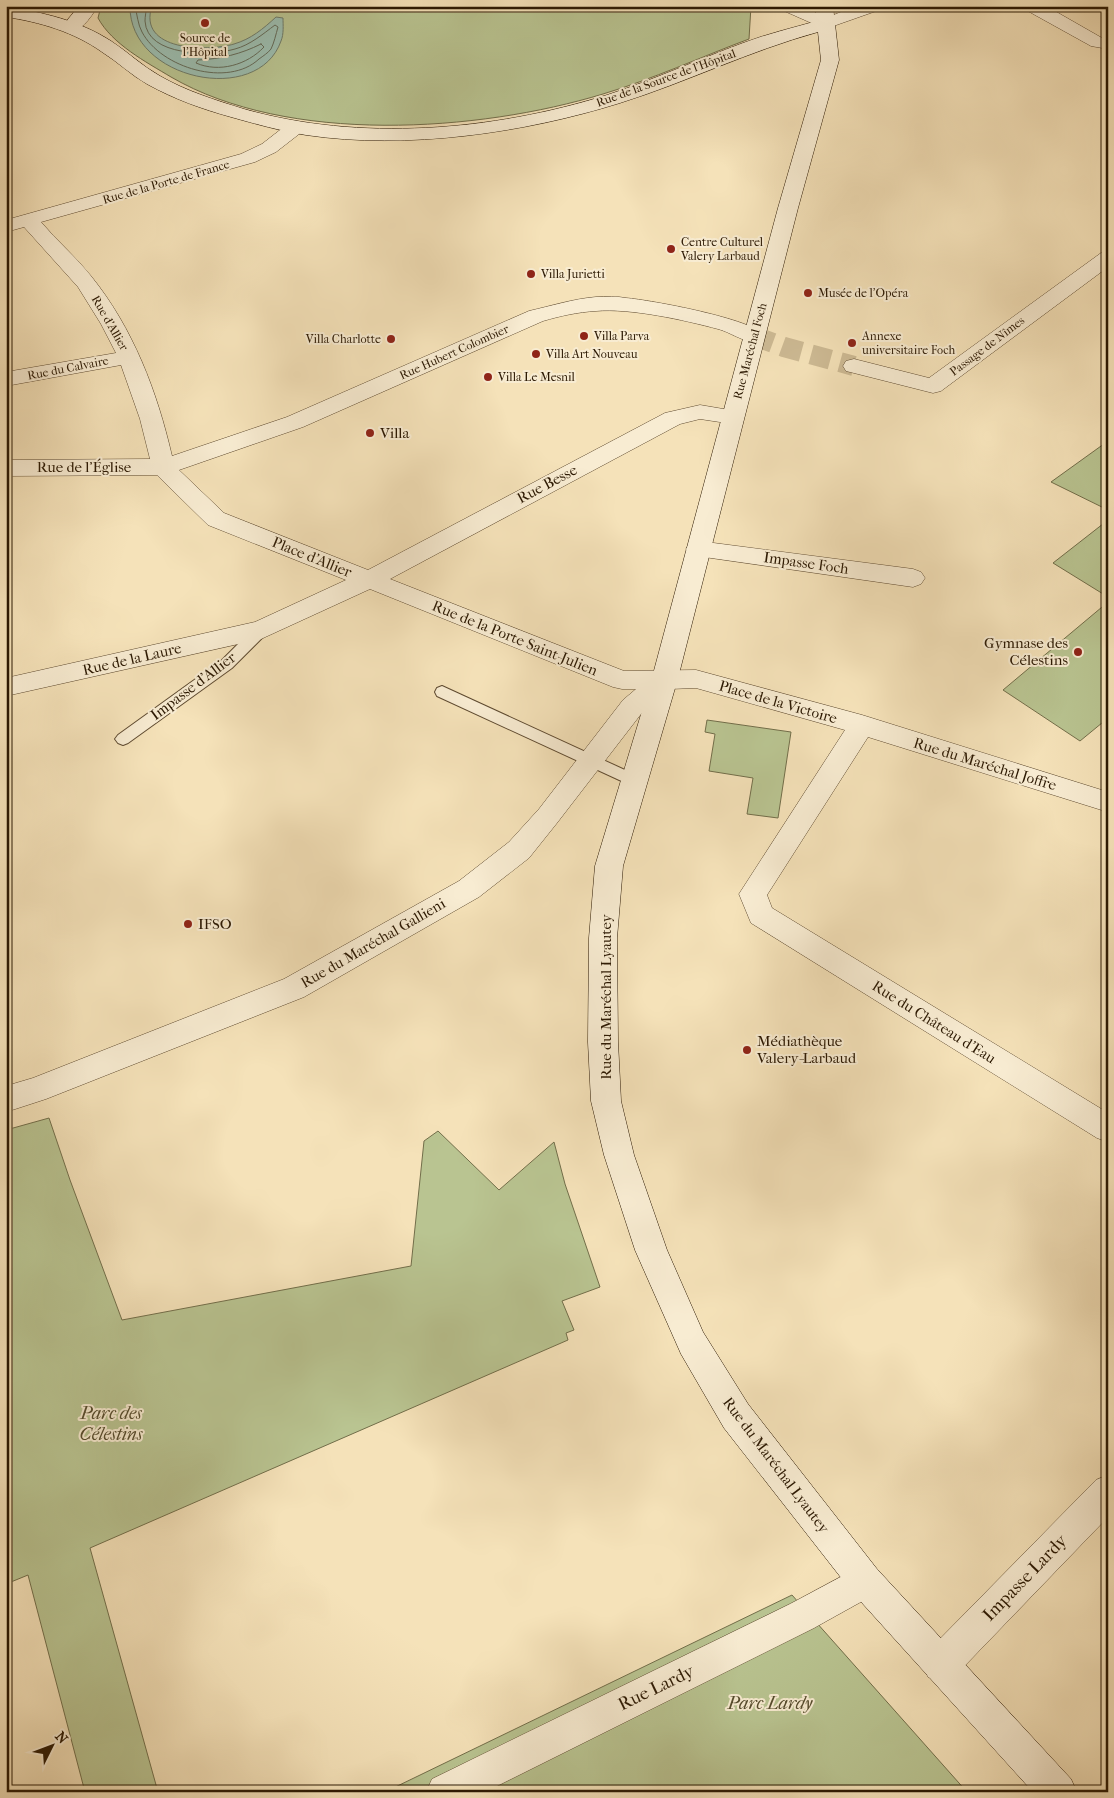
<svg xmlns="http://www.w3.org/2000/svg" width="1114" height="1798" font-family="'IM FELL French Canon',serif">
<style>
.green{fill:#b9c491;stroke:#726e4a}
.water{fill:#9cbeb0;stroke:#6f7c6a}
.lines{fill:none;stroke-linecap:round;stroke-linejoin:round}
.shore{stroke:#646b59;stroke-width:1}
.street-tunnel{stroke:#cdba94;stroke-width:20;stroke-dasharray:20 10;stroke-linecap:butt}
.lane-casing{stroke:#5e4a30;stroke-width:2}
.street-casing{stroke:#5e4a30;stroke-width:1}
.secondary-casing{stroke:#2b1802;stroke-width:1}
.lane{fill:#f8ecd2;fill-rule:evenodd}
.street{fill:#f8ecd2;fill-rule:evenodd}
.secondary{fill:#f8ecd2;fill-rule:evenodd}
.poi-dot{fill:#8f2418;stroke:#f8ecd2;stroke-width:2}
.labels{text-anchor:middle;dominant-baseline:central;stroke-width:4;stroke-linejoin:round;paint-order:stroke}
.far-poi-label{font-size:12px;fill:#2b1802;stroke:#f8ecd2;text-anchor:start}
.far-street-label{font-size:12px;fill:#2b1802;stroke:#f8ecd2}
.poi-label{font-size:15px;fill:#2b1802;stroke:#f8ecd2;text-anchor:start}
.street-label{font-size:15px;fill:#2b1802;stroke:#f8ecd2}
.near-park-label{font-size:18px;font-style:italic;fill:#564c2d;stroke:#f8ecd2}
.near-street-label{font-size:18px;fill:#2b1802;stroke:#f8ecd2}
</style>
<rect width="100%" height="100%" fill="#f5e2b9"/>
<filter id="stains"><feTurbulence type="fractalNoise" baseFrequency=".004" numOctaves="4"/><feColorMatrix values="0 0 0 0 .2 0 0 0 0 .09 0 0 0 0 .02 0 0 0 .5 -.17"/></filter>
<radialGradient id="worn" r=".72"><stop offset=".6" stop-color="#630" stop-opacity="0"/><stop offset="1" stop-color="#630" stop-opacity=".3"/></radialGradient>
<!-- green -->
<g class="green">
<path d="M101 6H751L749 39C701 57 653 79 603 94 478 132 288 145 171 77 146 62 112 44 98 18Z"/>
<path d="M1108 441V510L1051 482Z"/>
<path d="M1108 520V597L1053 563Z"/>
<path d="M1108 602V718L1080 741 1003 690Z"/>
<path d="M707 720 791 732 778 818 747 814 753 778 709 771 715 734 705 732Z"/>
<path d="M49 1118 70 1180 122 1320 411 1266 424 1141 438 1131 499 1190 554 1142 565 1184 600 1287 562 1301 574 1330 566 1333 568 1340 90 1548 158 1792H85L28 1575 6 1584V1130Z"/>
<path d="M792 1595 967 1792H385Z"/>
</g>
<!-- water -->
<path class="water" d="M130 6H152C137 51 207 52 234 44 251 39 263 29 276 17L283 18C283 25 284 34 281 41 258 107 129 80 130 6Z"/>
<g class="lines">
<!-- shore -->
<g class="shore">
<path d="M135 6C137 14 138 25 142 32 161 68 228 88 259 59 263 56 268 53 271 49 274 43 276 34 278 27L275 25C263 34 250 45 235 49 211 56 147 57 145 21 145 17 146 11 147 6"/>
<path d="M261 44 264 47C247 65 219 73 196 63L198 60C221 59 241 54 261 44Z"/>
</g>
<!-- street-tunnel -->
<path class="street-tunnel" d="M754 336 784 347 854 366"/>
<defs>
<g id="lane">
<path d="M261 625 266 626 268 630 266 634 232 668 128 743 123 745 118 743 115 739 118 735 222 660 256 626Z"/>
<path d="M442 686 638 776 641 780 638 784 633 786 628 784 437 696 435 692 437 688Z"/>
</g>
<g id="street">
<path d="M79 6H98C90 18 80 35 65 31L62 27Z"/>
<path d="M779 6H803L826 18 856 6H882L879 10 825 29 782 10Z"/>
<path d="M1023 6H1046L1102 38 1108 39V49L1091 46 1026 10Z"/>
<path d="M296 121 303 123 306 127 303 131 276 152 255 162 41 222C57 241 76 257 91 276 133 328 157 391 172 456L287 417 529 311C551 306 573 299 596 297 606 297 617 296 626 298 650 300 754 319 765 336L762 341C746 345 733 333 718 329 684 320 631 308 596 311 578 312 560 316 543 321L303 427 179 470 224 513 368 570 665 413 700 405 741 412 744 417 741 422 733 424 700 419 680 424 390 579 624 671 696 670 862 715 1108 792V812L868 737 767 895 772 908 1108 1113V1142L1097 1138 751 923 739 894 845 730 696 688 669 689 641 714 557 823 529 858 479 897 304 997 46 1099 6 1112V1086L33 1078 284 979 459 881 509 842 539 809 623 700 636 689H622L613 687 370 589 261 639 6 696V678L255 622 346 580 208 525 157 475 6 476V460L150 459 140 419 121 365 6 386V372L116 353 101 324 78 287 24 227 6 232V220L241 154 262 144 289 123Z"/>
<path d="M1108 251V267L941 391 933 393 854 373 846 371 843 366 846 361 854 359 929 378 1101 253Z"/>
<path d="M698 541 913 569 921 572 925 578 921 584 913 587 690 555 686 549 690 543Z"/>
<path d="M1108 1475V1517L954 1677 941 1682 928 1677 923 1664 928 1651 1096 1480Z"/>
<path d="M865 1564 877 1569 882 1581 877 1593 814 1628 485 1792H426L432 1779 790 1604Z"/>
</g>
<path id="secondary" d="M815 6H833L839 60 798 208 678 678 623 866 617 938 618 1042 621 1101 634 1155 667 1250 703 1332 748 1404 877 1569 1071 1779 1077 1792H1033L853 1593 724 1428 681 1354 635 1250 604 1155 591 1101 588 1042 589 938 595 866 652 678 778 208 821 60 818 32C749 51 687 82 620 103 524 133 407 150 306 135 281 131 256 124 231 117 202 109 174 99 147 84 131 75 118 62 102 52 74 32 40 22 6 17V7C43 12 80 21 111 41 128 52 142 66 160 76 186 91 215 100 244 109 360 142 492 131 607 95 653 80 697 60 743 43 767 34 792 28 817 21Z"/>
</defs>
<!-- lane casing -->
<use href="#lane" class="lane-casing"/>
<!-- street casing -->
<use href="#street" class="street-casing"/>
<!-- secondary casing -->
<use href="#secondary" class="secondary-casing"/>
<!-- lane -->
<use href="#lane" class="lane"/>
<!-- street -->
<use href="#street" class="street"/>
<!-- secondary -->
<use href="#secondary" class="secondary"/>
</g>
<!-- markers -->
<g class="poi-dot">
<circle cx="205" cy="23" r="5"/>
<circle cx="671" cy="249" r="5"/>
<circle cx="531" cy="274" r="5"/>
<circle cx="808" cy="293" r="5"/>
<circle cx="584" cy="336" r="5"/>
<circle cx="391" cy="339" r="5"/>
<circle cx="852" cy="343" r="5"/>
<circle cx="536" cy="354" r="5"/>
<circle cx="488" cy="377" r="5"/>
<circle cx="370" cy="433" r="5"/>
<circle cx="1078" cy="652" r="5"/>
<circle cx="188" cy="924" r="5"/>
<circle cx="747" cy="1050" r="5"/>
</g>
<g class="labels">
<!-- far-poi labels -->
<g class="far-poi-label">
<text x="205" y="38" text-anchor="middle">Source de<tspan x="205" dy="14">l'Hôpital</tspan></text>
<text x="681" y="242">Centre Culturel<tspan x="681" dy="14">Valery Larbaud</tspan></text>
<text x="541" y="274">Villa Jurietti</text>
<text x="818" y="293">Musée de l'Opéra</text>
<text x="594" y="336">Villa Parva</text>
<text x="862" y="336">Annexe<tspan x="862" dy="14">universitaire Foch</tspan></text>
<text x="381" y="339" text-anchor="end">Villa Charlotte</text>
<text x="546" y="354">Villa Art Nouveau</text>
<text x="498" y="377">Villa Le Mesnil</text>
</g>
<!-- far-street labels -->
<g class="far-street-label">
<text transform="translate(666 78) rotate(-20)">Rue de la Source de l'Hôpital</text>
<text transform="translate(166 182) rotate(-16)">Rue de la Porte de France</text>
<text transform="translate(110 323) rotate(60)">Rue d'Allier</text>
<text transform="translate(987 346) rotate(-37)">Passage de Nîmes</text>
<text transform="translate(750 351) rotate(-75)">Rue Maréchal Foch</text>
<text transform="translate(454 352) rotate(-24)">Rue Hubert Colombier</text>
<text transform="translate(68 368) rotate(-11)">Rue du Calvaire</text>
</g>
<!-- poi labels -->
<g class="poi-label">
<text x="380" y="433">Villa</text>
<text x="1068" y="643" text-anchor="end">Gymnase des<tspan x="1068" dy="17">Célestins</tspan></text>
<text x="198" y="924">IFSO</text>
<text x="757" y="1041">Médiathèque<tspan x="757" dy="17">Valery-Larbaud</tspan></text>
</g>
<!-- street labels -->
<g class="street-label">
<text x="84" y="467">Rue de l'Église</text>
<text transform="translate(547 484) rotate(-28)">Rue Besse</text>
<text transform="translate(312 557) rotate(22)">Place d'Allier</text>
<text transform="translate(806 563) rotate(8)">Impasse Foch</text>
<text transform="translate(515 638) rotate(22)">Rue de la Porte Saint-Julien</text>
<text transform="translate(132 659) rotate(-13)">Rue de la Laure</text>
<text transform="translate(193 686) rotate(-37)">Impasse d'Allier</text>
<text transform="translate(778 702) rotate(16)">Place de la Victoire</text>
<text transform="translate(985 764) rotate(17)">Rue du Maréchal Joffre</text>
<text transform="translate(373 943) rotate(-30)">Rue du Maréchal Gallieni</text>
<text transform="translate(606 997) rotate(-90)">Rue du Maréchal Lyautey</text>
<text transform="translate(934 1022) rotate(32)">Rue du Château d'Eau</text>
<text transform="translate(776 1465) rotate(53)">Rue du Maréchal Lyautey</text>
</g>
<!-- near-park labels -->
<g class="near-park-label">
<text x="111" y="1413">Parc des<tspan x="111" dy="21">Célestins</tspan></text>
<text x="770" y="1703">Parc Lardy</text>
</g>
<!-- near-street labels -->
<g class="near-street-label">
<text transform="translate(1025 1578) rotate(-46)">Impasse Lardy</text>
<text transform="translate(656 1688) rotate(-26)">Rue Lardy</text>
</g>
</g>
<!-- margin -->
<rect width="1114" height="1798" fill="none" stroke="#f5e2b9" stroke-width="25"/>
<rect x="8" y="8" width="1099" height="1783" fill="none" stroke="#2b1802" stroke-width="2.5"/>
<rect x="12" y="12" width="1089" height="1773" fill="none" stroke="#2b1802"/>
<!-- north arrow -->
<g transform="translate(52 1746) rotate(48)" stroke="#f8ecd2" stroke-width="4" paint-order="stroke">
<path d="M0-4L9 19L0 12L-9 19Z" fill="#2b1802"/>
<text y="-8" font-size="14" font-weight="bold" text-anchor="middle" fill="#2b1802">N</text>
</g>
<rect width="100%" height="100%" filter="url(#stains)"/>
<rect width="100%" height="100%" fill="url(#worn)"/>
</svg>
